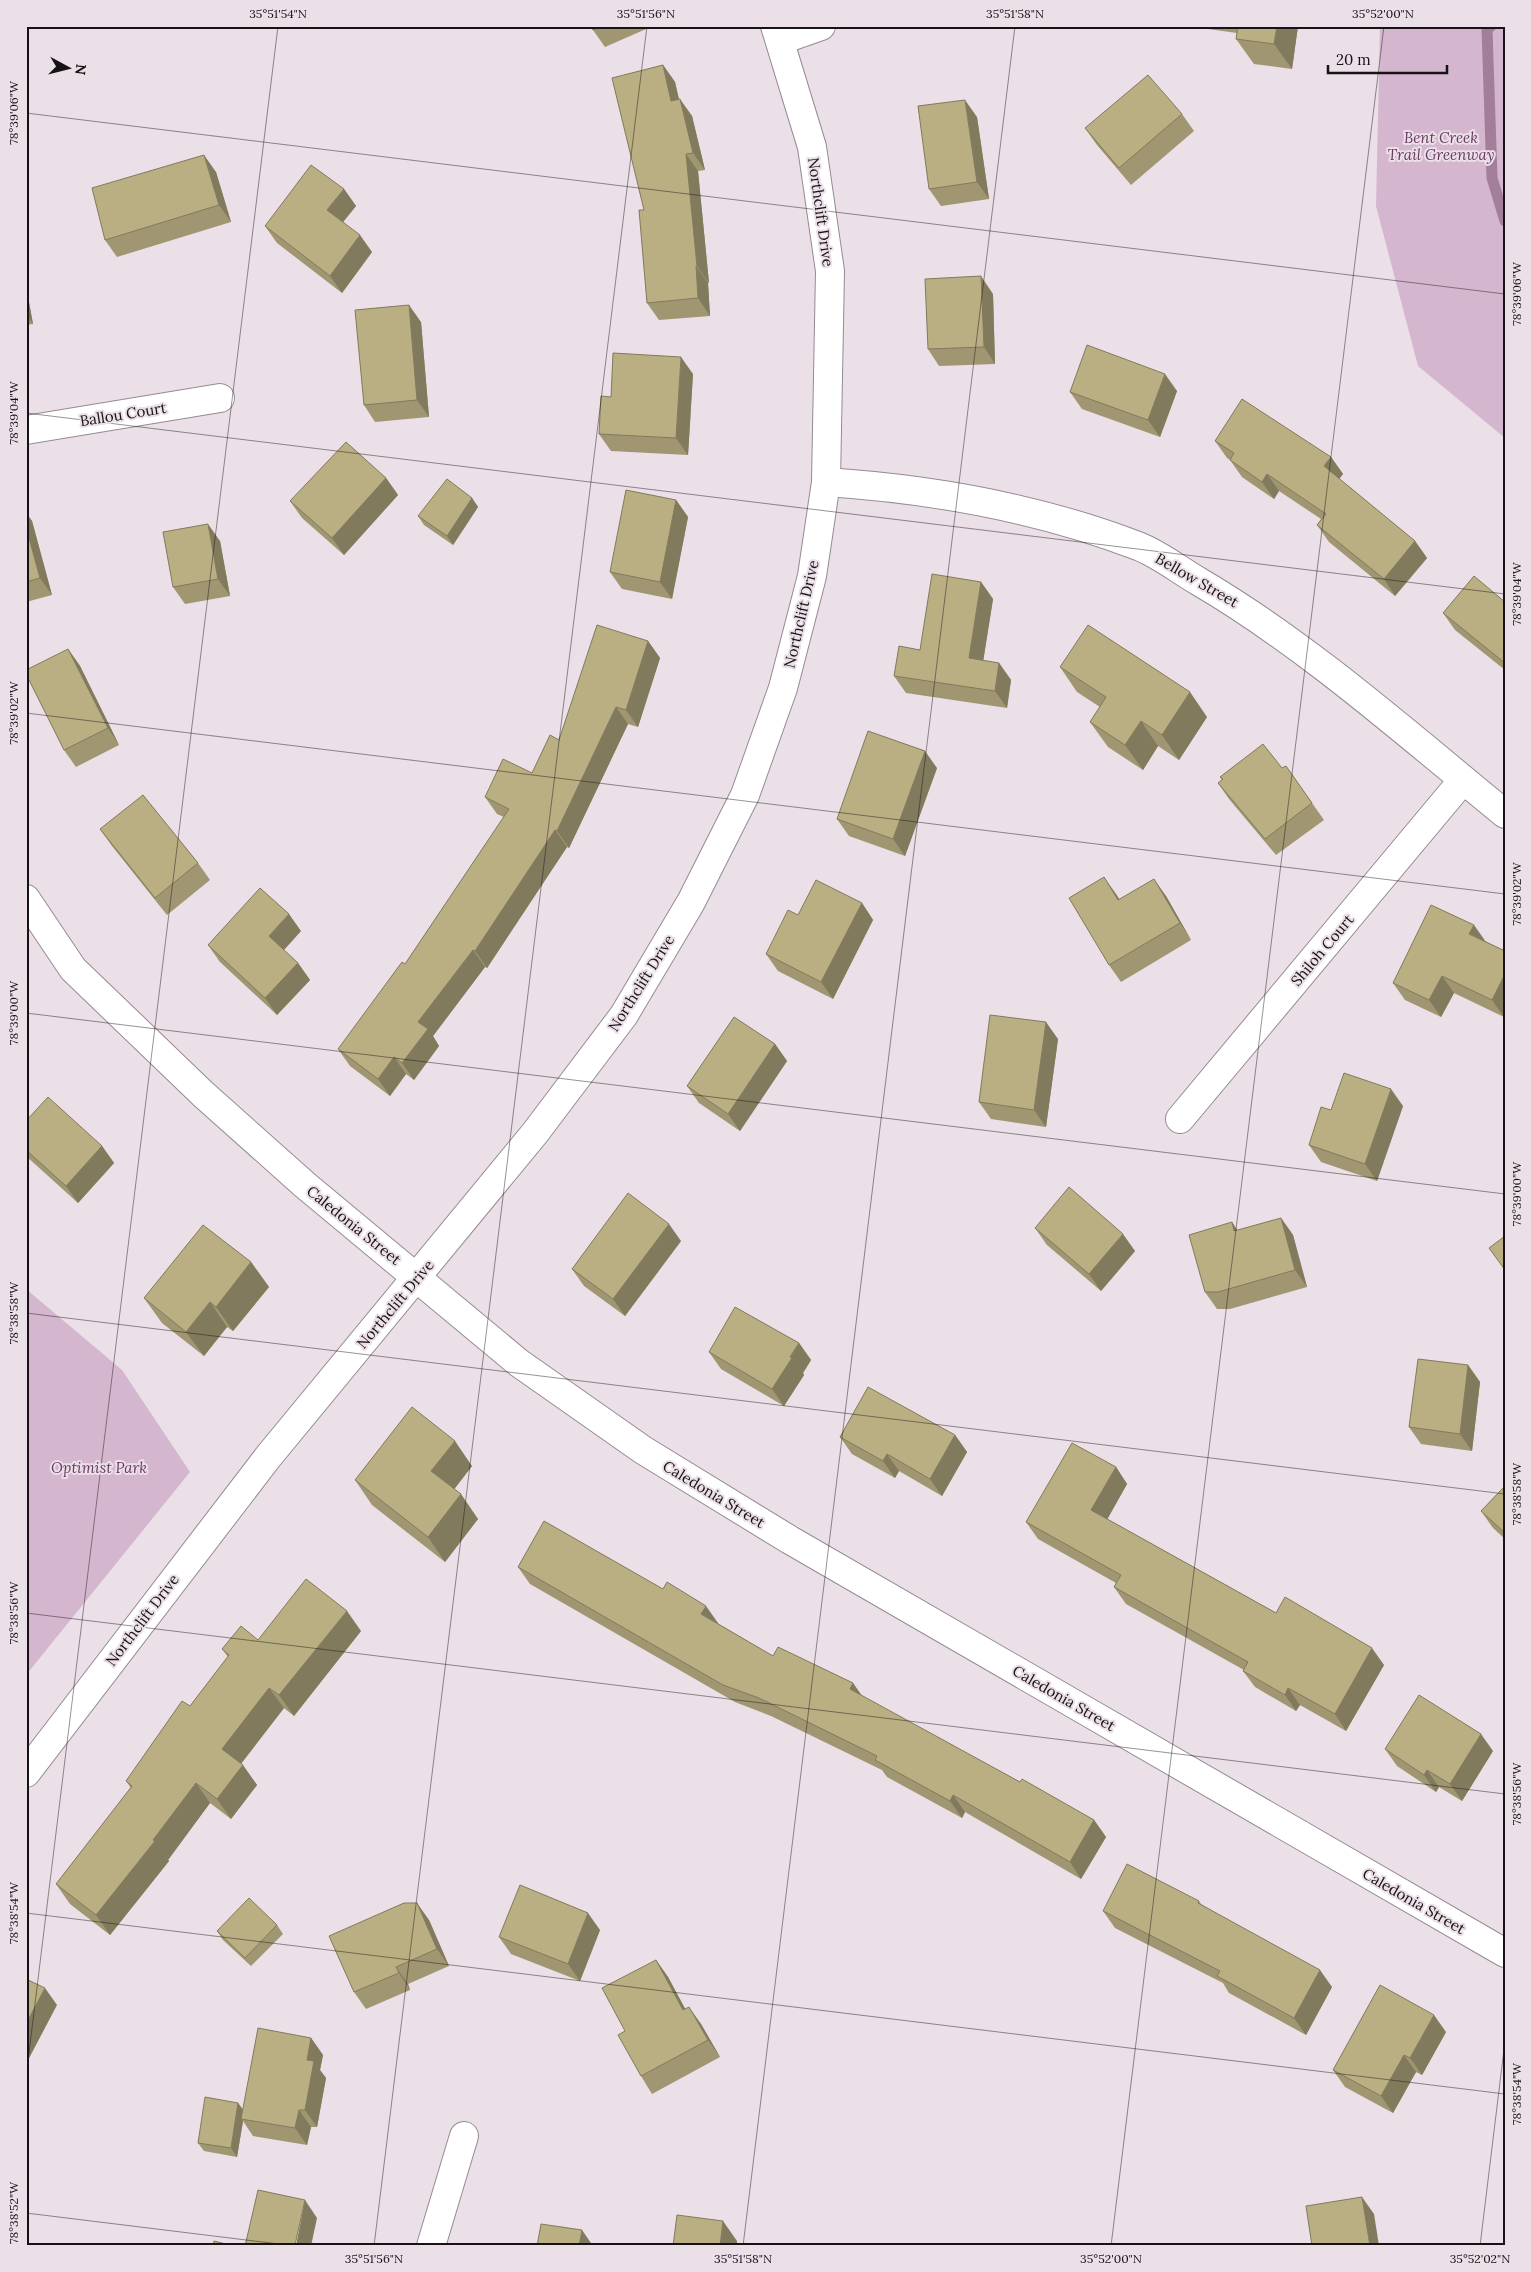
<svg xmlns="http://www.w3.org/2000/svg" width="1531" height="2272" font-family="Lora,serif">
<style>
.green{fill:#d4b7ce}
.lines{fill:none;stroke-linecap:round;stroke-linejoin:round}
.stream{stroke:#a27e9b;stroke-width:11}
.minor-casing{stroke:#958b93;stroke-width:30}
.minor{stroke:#fff;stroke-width:28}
.wall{fill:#a09671}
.shaded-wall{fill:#827a5c}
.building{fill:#baae83;stroke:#827a5c}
.ticks{fill:none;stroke:#161215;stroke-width:1;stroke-opacity:0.45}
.labels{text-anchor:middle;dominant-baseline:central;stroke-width:4;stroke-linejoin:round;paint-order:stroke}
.park-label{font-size:15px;font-style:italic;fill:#6b3a64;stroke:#ebdfe8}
.street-label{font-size:15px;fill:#161215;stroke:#ebdfe8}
.neatline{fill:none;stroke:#161215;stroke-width:2}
.ticks-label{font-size:12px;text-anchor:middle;fill:#161215}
</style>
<rect width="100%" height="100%" fill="#ebdfe8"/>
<!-- green -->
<g class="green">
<path d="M1380 26H1505V438L1418 366 1376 206Z"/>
<path d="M26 1289 122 1370 190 1472 26 1675Z"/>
</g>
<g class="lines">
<!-- stream -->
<path class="stream" d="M1491 26 1487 29 1492 178 1505 221"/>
<defs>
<g id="minor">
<path d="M781 40 821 26"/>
<path d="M26 430 220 398"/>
<path d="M826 482C932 489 1039 508 1138 546 1159 554 1179 570 1198 581 1307 645 1407 734 1505 814"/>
<path d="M26 899 73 969 203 1094 305 1185 519 1363 643 1450 790 1540 1505 1953"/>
<path d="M1180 1119 1463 780"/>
<path d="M26 1773 268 1457 535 1133 624 1015 691 902 745 795 783 688 812 576 826 482 830 271 812 147 775 26"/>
<path d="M431 2246 464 2136"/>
</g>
</defs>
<!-- minor casing -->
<use href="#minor" class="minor-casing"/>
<!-- minor -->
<use href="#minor" class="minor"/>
</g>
<!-- wall -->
<g class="wall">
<path d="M591 26H653L605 47 593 30Z"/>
<path d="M1206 26H1298L1292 69 1254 64 1236 39 1237 33 1208 29Z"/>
<path d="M663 65 675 82 679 99 692 116 705 170 698 171 709 283H708L710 316 659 320 647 303 644 210Z"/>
<path d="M1182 114 1194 131 1131 185 1097 145 1085 128Z"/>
<path d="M977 117 989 199 941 206 929 189Z"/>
<path d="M216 172 231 222 117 257 105 240Z"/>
<path d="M344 189 356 206 343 222 372 252 342 293 277 243 265 226Z"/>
<path d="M26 286 33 324 26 325Z"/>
<path d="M993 294 995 364 939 366 928 349Z"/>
<path d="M421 322 429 417 375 422 364 405Z"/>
<path d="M693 374 688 455 611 451 599 434 611 397Z"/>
<path d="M1177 391 1160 437 1082 409 1070 392Z"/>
<path d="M1215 441 1331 457 1343 474 1339 479 1415 541 1427 558 1395 596 1329 542 1317 525 1321 519 1279 491 1274 499 1242 477 1230 460 1227 458Z"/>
<path d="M386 478 398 495 344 555 302 518 290 501Z"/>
<path d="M472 498 478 507 453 545 424 525 418 516Z"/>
<path d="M676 500 688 517 672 599 622 589 610 572Z"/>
<path d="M26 513 32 521 52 595 26 602Z"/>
<path d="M220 541 230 596 185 604 173 587Z"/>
<path d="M981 582 993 599 983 661 999 663 1011 680 1007 708 906 693 894 676 920 650Z"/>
<path d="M1505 602V670L1455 630 1443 613Z"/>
<path d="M648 641 660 658 638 727 628 724 569 848 567 847 487 968 485 967 433 1036 439 1046 414 1080 406 1074 390 1096 350 1066 338 1049 405 964 504 817 497 814 485 797 532 773 559 740Z"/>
<path d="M68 649 80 666 119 745 76 767 64 750Z"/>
<path d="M1060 667 1207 717 1179 760 1158 746 1143 770 1108 747 1090 722 1100 707 1077 692Z"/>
<path d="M1286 766 1324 820 1276 855 1229 799 1218 783 1222 780 1220 777 1282 768Z"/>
<path d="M937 768 905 856 849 836 837 819Z"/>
<path d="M100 829 198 863 210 880 167 915 112 846Z"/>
<path d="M1116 894 1119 899 1166 896 1191 940 1121 982 1109 965Z"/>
<path d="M862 903 873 920 833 999 778 971 766 954 798 915Z"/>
<path d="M301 931 284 950 298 963 310 980 277 1015 220 962 208 945Z"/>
<path d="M1485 941 1505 951 1504 1017 1454 993 1441 1017 1405 1000 1393 983Z"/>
<path d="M1058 1039 1046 1127 991 1119 979 1102Z"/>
<path d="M775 1044 787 1061 740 1131 699 1103 687 1086Z"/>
<path d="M1403 1106 1377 1181 1321 1162 1309 1145 1331 1110Z"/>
<path d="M26 1121 102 1146 114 1163 78 1203 26 1156Z"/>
<path d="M1281 1218 1293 1235 1307 1287 1230 1309H1217L1205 1292 1232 1222 1237 1231Z"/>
<path d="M1035 1228 1135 1251 1101 1291 1047 1245Z"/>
<path d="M681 1241 625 1316 584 1286 572 1269Z"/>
<path d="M251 1262 269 1287 233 1331 227 1327 204 1356 162 1323 144 1298Z"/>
<path d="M799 1343 811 1360 803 1373 804 1375 784 1406 721 1369 709 1352Z"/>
<path d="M1468 1365 1480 1382 1472 1451 1421 1444 1409 1427Z"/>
<path d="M955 1435 967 1452 942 1496 899 1471 895 1478 852 1454 840 1437Z"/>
<path d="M472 1466 454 1489 478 1519 445 1562 372 1505 355 1480Z"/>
<path d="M1116 1467 1127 1484 1107 1519 1276 1613 1384 1665 1346 1731 1300 1705 1296 1711 1255 1687 1243 1671 1244 1670 1126 1604 1114 1587 1116 1583 1038 1539 1026 1522Z"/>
<path d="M1505 1486V1539L1493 1528 1481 1511Z"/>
<path d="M518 1567 718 1623H717L773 1656 853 1683 861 1696 1020 1782 1094 1820 1106 1837 1081 1879 965 1812 962 1818 887 1777 882 1770 771 1716 735 1702 530 1584Z"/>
<path d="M361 1631 294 1716 284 1708 241 1764 257 1785 231 1819 210 1803 168 1860 169 1861 110 1935 70 1904 56 1884 131 1788 126 1781 190 1706 228 1657 222 1649 258 1640Z"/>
<path d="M1385 1749 1493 1751 1462 1801 1439 1787 1436 1792 1397 1766Z"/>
<path d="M1199 1901 1201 1904 1332 1987 1306 2035 1229 1993 1223 1983 1115 1928 1103 1911Z"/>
<path d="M429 1920 449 1966 408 1984 410 1990 366 2009 354 1992Z"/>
<path d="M277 1925 283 1934 251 1966 223 1940 217 1931Z"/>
<path d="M600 1930 580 1981 511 1954 499 1937Z"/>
<path d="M656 1960 668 1977 685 2009 701 2024 720 2057 652 2094 641 2076 625 2031Z"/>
<path d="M1446 2032 1422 2075 1416 2072 1393 2113 1345 2087 1333 2070Z"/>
<path d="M311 2038 323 2055 320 2070 326 2078 317 2127H311L307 2145 253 2136 243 2121 237 2157 204 2151 198 2143 238 2103 243 2110Z"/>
</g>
<!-- shaded-wall -->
<g class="shaded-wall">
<path d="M1277 26H1298L1292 69 1274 44Z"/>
<path d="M663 65 675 82 683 118 671 101Z"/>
<path d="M680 99 692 116 705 170 693 153Z"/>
<path d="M965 100 977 117 989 199 977 182Z"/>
<path d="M686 154 698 171 709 283 697 266Z"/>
<path d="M204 155 216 172 231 222 219 205Z"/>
<path d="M344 189 356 206 339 227 327 210Z"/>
<path d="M360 235 372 252 342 293 330 276Z"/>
<path d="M696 266 708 283 710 316 698 298Z"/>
<path d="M981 276 993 294 995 364 984 347Z"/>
<path d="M26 286 33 324 26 314Z"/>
<path d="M409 305 421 322 429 417 417 400Z"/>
<path d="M681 357 693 374 688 455 676 438Z"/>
<path d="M1165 374 1177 391 1160 437 1148 420Z"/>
<path d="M1331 457 1343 474 1336 483 1324 466Z"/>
<path d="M1267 474 1279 491 1274 499 1262 482Z"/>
<path d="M386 478 398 495 344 555 332 538Z"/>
<path d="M472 498 478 507 453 545 447 536Z"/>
<path d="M676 500 688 517 672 599 660 582Z"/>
<path d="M26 513 32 521 52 595 40 578 26 527Z"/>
<path d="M208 524 220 541 230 596 218 579Z"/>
<path d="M1415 541 1427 558 1395 596 1384 579Z"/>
<path d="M981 582 993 599 981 675 969 658Z"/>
<path d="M648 641 660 658 638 727 626 710Z"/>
<path d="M68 649 80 666 119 745 108 728Z"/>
<path d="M999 663 1011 680 1007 708 995 691Z"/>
<path d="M1190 692 1207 717 1179 760 1162 735Z"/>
<path d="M616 707 628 724 569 848 557 831Z"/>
<path d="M1141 721 1158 746 1143 770 1125 745Z"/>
<path d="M925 751 937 768 905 856 893 839Z"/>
<path d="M555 830 567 847 487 968 475 951Z"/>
<path d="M1104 877 1116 894 1130 917 1118 900Z"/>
<path d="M1154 879 1166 896 1191 940 1180 923Z"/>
<path d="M862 903 873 920 833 999 821 982Z"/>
<path d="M289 914 301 931 281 953 269 936Z"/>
<path d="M1474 925 1486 942 1469 934Z"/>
<path d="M473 950 485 967 433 1036 439 1046 414 1080 402 1063 418 1022Z"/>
<path d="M298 963 310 980 277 1015 265 998Z"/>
<path d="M1505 974V1016L1504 1017 1492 1000Z"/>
<path d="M1442 976 1454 993 1441 1017 1429 1000Z"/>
<path d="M1046 1022 1058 1039 1046 1127 1034 1110Z"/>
<path d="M775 1044 787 1061 740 1131 728 1114Z"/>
<path d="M394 1057 406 1074 390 1096 378 1079Z"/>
<path d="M1391 1089 1403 1106 1377 1181 1365 1164Z"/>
<path d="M102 1146 114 1163 78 1203 66 1186Z"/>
<path d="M1281 1218 1293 1235 1307 1287 1295 1270Z"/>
<path d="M1232 1222 1244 1240 1234 1231Z"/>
<path d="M669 1224 681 1241 625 1316 613 1299Z"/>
<path d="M1123 1234 1135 1251 1101 1291 1089 1274Z"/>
<path d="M251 1262 269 1287 233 1331 216 1307Z"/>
<path d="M210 1302 227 1327 204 1356 186 1332Z"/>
<path d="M799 1343 811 1360 803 1373 804 1375 784 1406 772 1389Z"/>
<path d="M1468 1365 1480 1382 1472 1451 1460 1434Z"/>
<path d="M955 1435 967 1452 942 1496 930 1479Z"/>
<path d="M455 1441 472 1466 449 1496 431 1471Z"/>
<path d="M887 1454 899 1471 895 1478 883 1461Z"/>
<path d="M1116 1467 1127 1484 1103 1527 1091 1510Z"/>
<path d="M461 1494 478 1519 445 1562 428 1537Z"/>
<path d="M706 1606 718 1623 713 1631 701 1614Z"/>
<path d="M347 1611 361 1631 294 1716 279 1695Z"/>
<path d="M1372 1648 1384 1665 1346 1731 1335 1714Z"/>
<path d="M853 1683 865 1700 850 1689Z"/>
<path d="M269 1688 284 1708 236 1770 222 1749Z"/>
<path d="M1288 1688 1300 1705 1296 1711 1285 1695Z"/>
<path d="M1481 1734 1493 1751 1462 1801 1450 1784Z"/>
<path d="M243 1765 257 1785 231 1819 217 1799Z"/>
<path d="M1427 1770 1439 1787 1436 1792 1424 1775Z"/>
<path d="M196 1783 210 1803 168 1860 169 1861 110 1935 96 1915Z"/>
<path d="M953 1795 965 1812 962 1818 950 1801Z"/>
<path d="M1094 1820 1106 1837 1081 1879 1070 1862Z"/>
<path d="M417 1903 429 1920 449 1966 437 1949Z"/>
<path d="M588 1913 600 1930 580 1981 568 1964Z"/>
<path d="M656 1960 668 1977 695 2027 683 2010Z"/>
<path d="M396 1967 408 1984 410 1990 399 1973Z"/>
<path d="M1320 1970 1332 1987 1306 2035 1294 2018Z"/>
<path d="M45 1988 57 2005 26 2064V2024Z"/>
<path d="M689 2007 701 2024 720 2057 708 2040Z"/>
<path d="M1434 2015 1446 2032 1422 2075 1410 2058Z"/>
<path d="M311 2038 323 2055 320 2070 326 2078 317 2127 305 2110 307 2060Z"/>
<path d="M1404 2055 1416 2072 1393 2113 1381 2096Z"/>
<path d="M238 2103 244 2111 241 2119 243 2121 237 2157 231 2148Z"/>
<path d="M299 2110 311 2127 307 2145 295 2128Z"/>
<path d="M1362 2197 1374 2214 1379 2246H1370Z"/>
<path d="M305 2200 317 2218 311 2246H296Z"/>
<path d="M723 2221 737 2241V2246H720Z"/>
<path d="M582 2230 593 2246H579Z"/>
</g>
<!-- building -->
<g class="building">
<path d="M591 26H602L593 30Z"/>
<path d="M1238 26H1277L1274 44 1236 39Z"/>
<path d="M663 65 671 101 680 99 693 153 686 154 697 266H696L698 298 647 303 639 210H644L612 78Z"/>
<path d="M1148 75 1182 114 1119 168 1085 128Z"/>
<path d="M965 100 977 182 929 189 918 106Z"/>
<path d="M204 155 219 205 105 240 92 188Z"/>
<path d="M311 165 344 189 327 210 360 235 330 276 265 226Z"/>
<path d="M981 276 984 347 928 349 925 279Z"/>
<path d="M409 305 417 400 364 405 355 310Z"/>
<path d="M1087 345 1165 374 1148 420 1070 392Z"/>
<path d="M613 353 681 357 676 438 599 434 601 396 611 397Z"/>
<path d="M1242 399 1331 457 1324 466 1415 541 1384 579 1317 525 1326 514 1267 474 1262 482 1230 460 1234 453 1215 441Z"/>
<path d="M346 442 386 478 332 538 290 501Z"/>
<path d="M447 479 472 498 447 536 418 516Z"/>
<path d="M626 490 676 500 660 582 610 572Z"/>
<path d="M208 524 218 579 173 587 163 532Z"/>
<path d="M26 527 40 578 26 582Z"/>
<path d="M932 574 981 582 969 658 999 663 995 691 894 676 899 646 920 650Z"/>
<path d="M1474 576 1505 602V663L1443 613Z"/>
<path d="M597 625 648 641 626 710 616 707 557 831 555 830 475 951 473 950 418 1022 428 1029 402 1063 394 1057 378 1079 338 1049 402 962 405 964 509 809 485 797 503 759 532 773 550 735 559 740Z"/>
<path d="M1088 625 1190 692 1162 735 1141 721 1125 745 1090 722 1106 697 1060 667Z"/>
<path d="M68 649 108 728 64 750 26 674V670Z"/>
<path d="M868 731 925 751 893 839 837 819Z"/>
<path d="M1263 744 1282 768 1286 766 1312 803 1265 839 1218 783 1223 779 1220 777Z"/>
<path d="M143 795 198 863 155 898 100 829Z"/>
<path d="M1104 877 1118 900 1154 879 1180 923 1109 965 1069 898Z"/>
<path d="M816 880 862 903 821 982 766 954 788 910 798 915Z"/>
<path d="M260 888 289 914 269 936 298 963 265 998 208 945Z"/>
<path d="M1431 905 1474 925 1469 934 1505 951V974L1492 1000 1442 976 1429 1000 1393 983Z"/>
<path d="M990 1015 1046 1022 1034 1110 979 1102Z"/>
<path d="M734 1017 775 1044 728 1114 687 1086Z"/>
<path d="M1344 1073 1391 1089 1365 1164 1309 1145 1321 1107 1331 1110Z"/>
<path d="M48 1097 102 1146 66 1186 26 1150V1121Z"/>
<path d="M1069 1187 1123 1234 1089 1274 1035 1228Z"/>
<path d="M628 1193 669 1224 613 1299 572 1269Z"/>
<path d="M1281 1218 1295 1270 1218 1292H1205L1189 1235 1232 1222 1234 1231Z"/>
<path d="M203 1225 251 1262 216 1307 210 1302 186 1332 144 1298Z"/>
<path d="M1505 1236V1270L1489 1248Z"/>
<path d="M735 1307 799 1343 790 1357 792 1358 772 1389 709 1352Z"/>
<path d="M1418 1359 1468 1365 1460 1434 1409 1427Z"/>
<path d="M868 1387 955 1435 930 1479 887 1454 883 1461 840 1437Z"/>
<path d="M412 1407 455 1441 431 1471 461 1494 428 1537 355 1480Z"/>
<path d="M1072 1443 1116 1467 1091 1510 1276 1613 1285 1597 1372 1648 1335 1714 1288 1688 1285 1695 1243 1671 1248 1662 1114 1587 1121 1575 1026 1522Z"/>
<path d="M1505 1486V1533L1481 1511Z"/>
<path d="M544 1521 663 1589 667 1582 706 1606 701 1614 773 1656 778 1647 853 1683 850 1689 1020 1782 1022 1779 1094 1820 1070 1862 953 1795 950 1801 875 1760 877 1756 759 1698 723 1685 518 1567Z"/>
<path d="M306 1579 347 1611 279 1695 269 1688 222 1749 243 1765 217 1799 196 1783 153 1840 155 1841 96 1915 56 1884 132 1786 126 1781 182 1701 190 1706 229 1655 222 1649 241 1626 258 1640Z"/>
<path d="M1419 1695 1481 1734 1450 1784 1427 1770 1424 1775 1385 1749Z"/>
<path d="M1127 1864 1199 1901 1198 1903 1320 1970 1294 2018 1217 1976 1220 1971 1103 1911Z"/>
<path d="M520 1885 588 1913 568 1964 499 1937Z"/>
<path d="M249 1898 277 1925 245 1958 217 1931Z"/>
<path d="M404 1903H417L437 1949 396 1967 399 1973 354 1992 329 1936Z"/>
<path d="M656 1960 683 2010 689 2007 708 2040 641 2076 618 2035 625 2031 602 1988Z"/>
<path d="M26 1979 45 1988 26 2024Z"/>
<path d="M1380 1985 1434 2015 1410 2058 1404 2055 1381 2096 1333 2070Z"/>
<path d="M258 2028 311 2038 307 2060 314 2061 305 2110H299L295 2128 241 2119Z"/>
<path d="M205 2097 238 2103 231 2148 198 2143Z"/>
<path d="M258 2190 305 2200 295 2245 297 2246H245Z"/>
<path d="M1362 2197 1370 2246H1312L1306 2206Z"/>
<path d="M677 2215 723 2221 720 2246H673Z"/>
<path d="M541 2224 582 2230 579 2246H537Z"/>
<path d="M214 2241 234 2246H213Z"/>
</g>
<!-- ticks -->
<path class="ticks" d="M26 113 1505 294M26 413 1505 594M26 713 1505 894M26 1013 1505 1194M26 1313 1505 1494M26 1613 1505 1794M26 1913 1505 2094M26 2077 278 26M26 2213 295 2246M374 2246 647 26M743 2246 1015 26M1111 2246 1384 26M1480 2246 1505 2041"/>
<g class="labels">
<!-- park labels -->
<g class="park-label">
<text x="1441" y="137">Bent Creek<tspan x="1441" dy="17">Trail Greenway</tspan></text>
<text x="99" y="1467">Optimist Park</text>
</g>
<!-- street labels -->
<g class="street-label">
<text transform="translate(821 212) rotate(82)">Northclift Drive</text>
<text transform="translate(123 414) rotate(-9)">Ballou Court</text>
<text transform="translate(1197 580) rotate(30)">Bellow Street</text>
<text transform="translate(801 614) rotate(-77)">Northclift Drive</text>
<text transform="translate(1322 950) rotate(-50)">Shiloh Court</text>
<text transform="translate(641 983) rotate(-58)">Northclift Drive</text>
<text transform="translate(354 1225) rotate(39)">Caledonia Street</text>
<text transform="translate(395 1304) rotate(-50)">Northclift Drive</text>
<text transform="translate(714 1494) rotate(31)">Caledonia Street</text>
<text transform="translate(142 1620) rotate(-53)">Northclift Drive</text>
<text transform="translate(1064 1698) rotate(30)">Caledonia Street</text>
<text transform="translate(1414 1901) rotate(30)">Caledonia Street</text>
</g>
</g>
<!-- border -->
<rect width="1531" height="2272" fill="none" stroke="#ebdfe8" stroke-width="55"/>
<!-- north arrow -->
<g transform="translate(68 68) rotate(97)" stroke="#ebdfe8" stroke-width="4" paint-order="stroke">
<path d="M0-4L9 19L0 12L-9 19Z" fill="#161215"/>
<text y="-8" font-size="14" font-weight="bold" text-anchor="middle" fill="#161215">N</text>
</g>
<!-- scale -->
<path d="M1328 65v8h119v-8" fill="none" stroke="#161215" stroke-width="2.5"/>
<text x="1336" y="65" font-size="15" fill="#161215" stroke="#ebdfe8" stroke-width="4" paint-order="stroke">20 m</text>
<rect x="28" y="28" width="1476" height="2216" class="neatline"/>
<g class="ticks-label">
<text x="278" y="18">35°51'54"N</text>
<text x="646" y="18">35°51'56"N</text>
<text x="1015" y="18">35°51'58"N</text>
<text x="1383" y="18">35°52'00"N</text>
<text transform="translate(14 113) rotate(-90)" y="4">78°39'06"W</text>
<text transform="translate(1517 294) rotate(-90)" y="4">78°39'06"W</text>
<text transform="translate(14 413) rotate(-90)" y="4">78°39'04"W</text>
<text transform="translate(1517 594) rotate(-90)" y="4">78°39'04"W</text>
<text transform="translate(14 713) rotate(-90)" y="4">78°39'02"W</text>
<text transform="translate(1517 894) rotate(-90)" y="4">78°39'02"W</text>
<text transform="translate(14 1013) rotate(-90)" y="4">78°39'00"W</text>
<text transform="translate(1517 1194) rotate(-90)" y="4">78°39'00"W</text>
<text transform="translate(14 1313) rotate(-90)" y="4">78°38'58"W</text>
<text transform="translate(1517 1494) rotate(-90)" y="4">78°38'58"W</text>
<text transform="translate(14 1613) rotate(-90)" y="4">78°38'56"W</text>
<text transform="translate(1517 1794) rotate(-90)" y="4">78°38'56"W</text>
<text transform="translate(14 1913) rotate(-90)" y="4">78°38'54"W</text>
<text transform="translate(1517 2094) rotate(-90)" y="4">78°38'54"W</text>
<text transform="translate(14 2213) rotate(-90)" y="4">78°38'52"W</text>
<text x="374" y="2263">35°51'56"N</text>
<text x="743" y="2263">35°51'58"N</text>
<text x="1111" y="2263">35°52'00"N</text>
<text x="1480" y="2263">35°52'02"N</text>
</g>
</svg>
